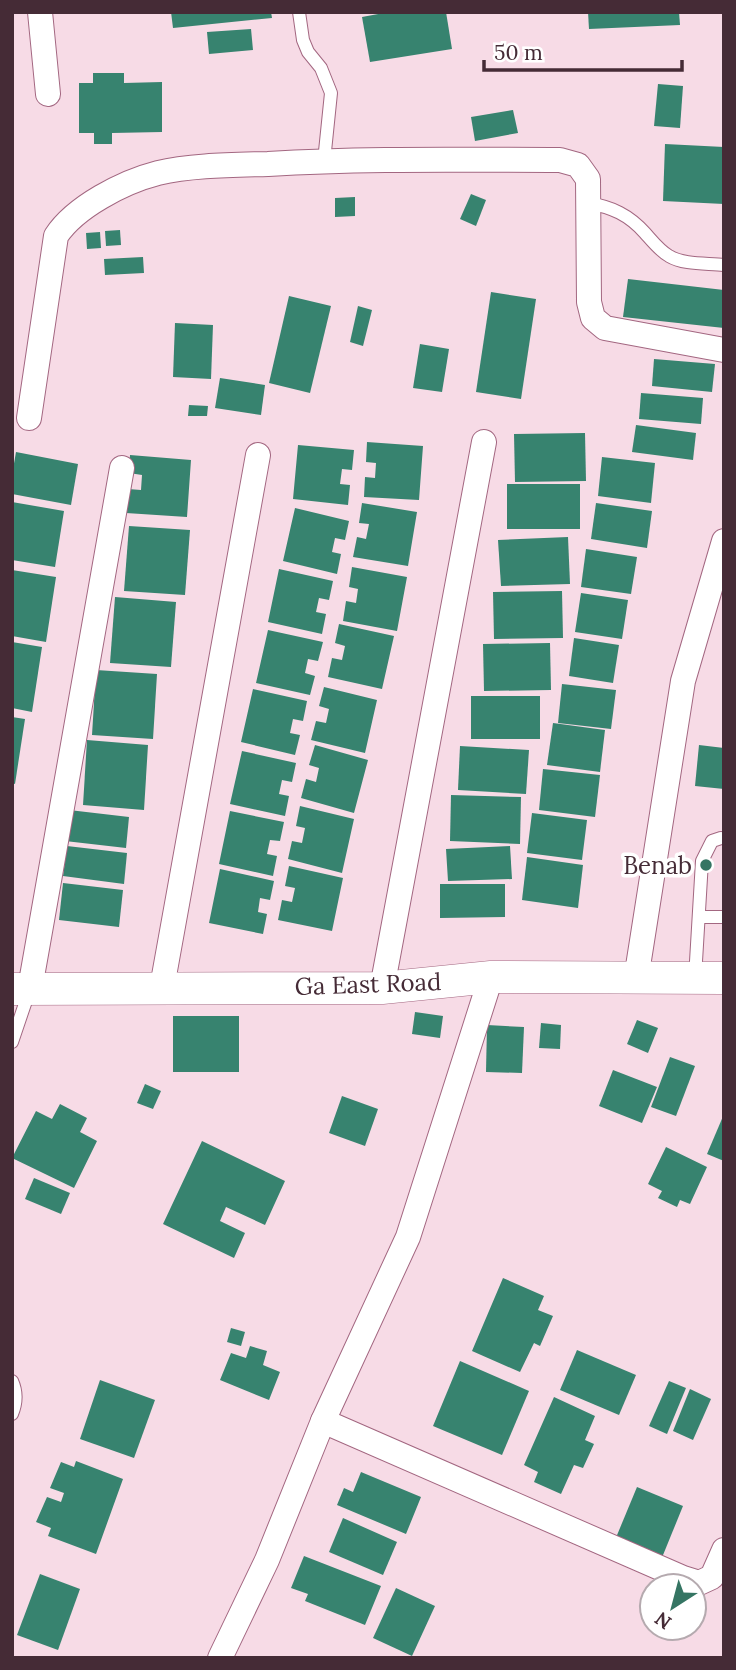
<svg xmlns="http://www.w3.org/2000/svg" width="736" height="1670" font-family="Lora,serif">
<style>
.building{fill:#37836f}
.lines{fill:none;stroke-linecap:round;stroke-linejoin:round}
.service-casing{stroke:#a36781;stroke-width:14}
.minor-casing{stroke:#a36781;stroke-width:26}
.tertiary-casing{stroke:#a36781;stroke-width:33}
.service{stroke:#fff;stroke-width:12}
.minor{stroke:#fff;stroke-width:24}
.tertiary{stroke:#fff;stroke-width:32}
.poi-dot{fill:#357563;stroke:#fff;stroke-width:2.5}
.labels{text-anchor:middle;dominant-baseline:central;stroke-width:7;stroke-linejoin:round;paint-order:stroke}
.poi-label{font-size:24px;fill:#452b36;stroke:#fff;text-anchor:end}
.street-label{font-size:24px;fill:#452b36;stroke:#fff}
</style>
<rect width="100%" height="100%" fill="#f7dbe6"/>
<!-- building -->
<g class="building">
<path d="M171 12H271L272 18 173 28Z"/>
<path d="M389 12H446L452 49 370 62 362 17Z"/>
<path d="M588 12H679L680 25 589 29Z"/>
<path d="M251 29 253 50 209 54 207 32Z"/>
<path d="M93 73H124V83L162 82V132L112 133V144H94V133H79V83H93Z"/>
<path d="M658 84 683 86 680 128 654 126Z"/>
<path d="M513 110 518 133 475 141 471 117Z"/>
<path d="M665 144 724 147V204L663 201Z"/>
<path d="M471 194 486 200 476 226 460 219Z"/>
<path d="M355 197V216L335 217V198Z"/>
<path d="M120 230 121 245 106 246 105 231Z"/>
<path d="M100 232 101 248 87 249 86 233Z"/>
<path d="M143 257 144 273 105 275 104 259Z"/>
<path d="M628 279 724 290V328L623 317Z"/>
<path d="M491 292 536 299 521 399 476 392Z"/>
<path d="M289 296 331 306 310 393 269 383Z"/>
<path d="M358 306 372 310 363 346 350 342Z"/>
<path d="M175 323 213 325 211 379 173 377Z"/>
<path d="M420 344 449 349 442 392 413 388Z"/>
<path d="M654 359 715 364 712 392 652 386Z"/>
<path d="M220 378 265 385 261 415 215 408Z"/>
<path d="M641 393 703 398 701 424 639 419Z"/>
<path d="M189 405 208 406 207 416H188Z"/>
<path d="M636 425 696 433 693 460 632 452Z"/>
<path d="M585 433 586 481 515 482 514 434Z"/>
<path d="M367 442 423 446 419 500 364 497 365 477 375 478 376 463 366 462Z"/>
<path d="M298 445 354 450 352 470 342 469 340 484 350 485 348 505 293 499Z"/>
<path d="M16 452 78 464 71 505 12 494V475Z"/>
<path d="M130 455 191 460 187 517 126 513 128 489 141 490 142 475 129 473Z"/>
<path d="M602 457 655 463 651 503 598 496Z"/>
<rect x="507" y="484" width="73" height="45"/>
<path d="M12 502 64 511 55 567 12 560Z"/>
<path d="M362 503 417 512 408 566 353 557 357 537 366 539 369 524 359 523Z"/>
<path d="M596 503 652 511 647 548 591 539Z"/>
<path d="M295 508 349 521 345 540 335 538 332 552 341 554 337 574 283 561Z"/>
<path d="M129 526 190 530 185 595 124 591Z"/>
<path d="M568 537 570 584 501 586 498 540Z"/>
<path d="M586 549 637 557 631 594 581 587Z"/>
<path d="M352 567 407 577 397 631 343 621 346 601 356 603 358 589 349 587Z"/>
<path d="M279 569 333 581 329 600 319 598 316 612 326 614 322 634 268 622Z"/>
<path d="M12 570 56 577 46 642 12 636Z"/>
<path d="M562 591 563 638 494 639 493 592Z"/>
<path d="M581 593 628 600 622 639 575 632Z"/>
<path d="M115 597 176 602 171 667 110 663Z"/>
<path d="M339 624 394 636 382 689 328 677 332 658 342 660 345 646 335 643Z"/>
<path d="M268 630 323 642 318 661 308 659 305 673 315 676 310 695 256 683Z"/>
<path d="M574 638 619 645 613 683 569 676Z"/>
<path d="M12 642 42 647 32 712 12 708Z"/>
<path d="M550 643 551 690 484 691 483 644Z"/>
<path d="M96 670 157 674 153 739 92 735Z"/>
<path d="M562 684 616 690 611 729 558 723Z"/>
<path d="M324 687 377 700 365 753 311 740 316 721 326 723 329 709 319 706Z"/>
<path d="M253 689 307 701 303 721 293 719 290 733 300 735 295 755 241 742Z"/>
<rect x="471" y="696" width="69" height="43"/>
<path d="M12 717 25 719 15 784 12 783Z"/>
<path d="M553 723 605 730 600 772 547 765Z"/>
<path d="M87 740 148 745 144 810 83 805Z"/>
<path d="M315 745 368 760 354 813 301 798 306 779 316 782 319 768 309 765Z"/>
<path d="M699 745 724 748V789L695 786Z"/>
<path d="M460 746 529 750 526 794 458 790Z"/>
<path d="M242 751 296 763 292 782 282 780 279 794 289 796 285 816 230 804Z"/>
<path d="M543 769 600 775 595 817 539 810Z"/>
<path d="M451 795 521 797 520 844 450 841Z"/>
<path d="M300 806 354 819 342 873 288 859 292 841 302 843 305 828 296 826Z"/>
<path d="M69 810 129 817 126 848 65 841Z"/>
<path d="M230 811 284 822 280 841 270 840 267 854 277 856 273 876 219 864Z"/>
<path d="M532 813 587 820 582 860 527 853Z"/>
<path d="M67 846 127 853 124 884 63 876Z"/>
<path d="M510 846 512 879 448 881 446 849Z"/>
<path d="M527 857 583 865 578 908 522 900Z"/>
<path d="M289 866 343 878 332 931 278 920 282 900 292 902 295 888 285 886Z"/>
<path d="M220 869 274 881 270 900 260 898 258 912 267 914 263 934 209 923Z"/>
<path d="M63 883 123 890 119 927 59 920Z"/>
<path d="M440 884H505V917L440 918Z"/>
<path d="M415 1012 443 1016 440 1038 412 1034Z"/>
<rect x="173" y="1016" width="66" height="56"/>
<path d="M637 1020 658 1028 648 1053 627 1044Z"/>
<path d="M541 1023 561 1025 560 1049 539 1048Z"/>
<path d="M487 1025 524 1027 522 1073 486 1072Z"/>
<path d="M670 1057 695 1066 676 1116 651 1107Z"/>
<path d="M613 1070 657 1087 642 1123 599 1106Z"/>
<path d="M145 1084 161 1091 153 1109 137 1103Z"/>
<path d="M342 1096 378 1109 365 1146 329 1133Z"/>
<path d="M60 1104 87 1118 80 1132 97 1141 74 1188 12 1158 36 1111 52 1119Z"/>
<path d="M724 1114V1161L707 1154Z"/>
<path d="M202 1141 285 1181 265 1225 226 1207 220 1221 245 1233 234 1258 163 1224Z"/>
<path d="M666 1147 707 1167 690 1204 680 1200 677 1207 658 1198 662 1191 648 1184Z"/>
<path d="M34 1178 70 1193 61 1214 25 1199Z"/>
<path d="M503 1278 544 1296 538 1310 553 1316 540 1346 534 1343 520 1372 472 1351Z"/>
<path d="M231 1328 245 1332 241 1346 227 1342Z"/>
<path d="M250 1346 267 1351 263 1365 280 1372 269 1400 220 1380 231 1353 246 1358Z"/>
<path d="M577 1350 636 1375 619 1415 560 1390Z"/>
<path d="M460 1361 529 1391 502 1455 433 1426Z"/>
<path d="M100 1380 155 1400 134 1458 80 1439Z"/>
<path d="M669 1381 686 1388 667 1434 649 1426Z"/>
<path d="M690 1389 711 1399 693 1440 673 1431Z"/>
<path d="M554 1397 595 1416 585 1440 594 1444 583 1468 574 1465 561 1494 534 1482 538 1472 524 1465Z"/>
<path d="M76 1461 123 1479 96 1554 48 1536 51 1528 36 1522 47 1497 61 1502 64 1493 50 1488 61 1462 74 1467Z"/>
<path d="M361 1472 421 1497 406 1534 337 1505 344 1488 353 1492Z"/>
<path d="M637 1487 683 1506 661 1560 615 1540Z"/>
<path d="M343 1518 397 1542 383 1575 329 1552Z"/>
<path d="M304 1556 381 1586 365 1625 305 1601 308 1594 291 1588Z"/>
<path d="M40 1574 80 1589 58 1650 17 1635Z"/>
<path d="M396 1588 435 1606 412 1656 373 1638Z"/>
</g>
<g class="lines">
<defs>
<g id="service">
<path d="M299 12 303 40 308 52 321 68 331 93 324 161"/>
<path d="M588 203C612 207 629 215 645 233 653 242 660 251 669 256 684 265 707 263 724 265"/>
<path d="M699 917H724"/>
<path d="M695 978 702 861 712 841 721 838"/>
<path d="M12 1042 30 989"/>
<path d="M12 1381C17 1392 17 1402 12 1414"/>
</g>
<g id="minor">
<path d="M40 12 48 94"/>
<path d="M29 418 56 236C75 207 123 182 158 173 191 165 234 165 268 164 366 158 463 160 560 160L578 165 588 179 589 302 593 318 605 328 724 350"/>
<path d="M636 979 683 681 724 541"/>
<path d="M162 987 258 455"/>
<path d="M30 988 122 468"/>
<path d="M382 988 484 442"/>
<path d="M323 1421 683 1578 699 1583 712 1577 724 1550"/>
<path d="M220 1658 267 1560 323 1421 408 1237 491 977"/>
</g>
<path id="tertiary" d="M12 989 382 988 491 977 724 978"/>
</defs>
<!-- service casing -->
<use href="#service" class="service-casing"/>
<!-- minor casing -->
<use href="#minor" class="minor-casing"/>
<!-- tertiary casing -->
<use href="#tertiary" class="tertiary-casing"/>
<!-- service -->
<use href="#service" class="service"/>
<!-- minor -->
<use href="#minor" class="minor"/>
<!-- tertiary -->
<use href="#tertiary" class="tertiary"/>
</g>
<!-- markers -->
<circle class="poi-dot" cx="706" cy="865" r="7"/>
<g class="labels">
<!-- poi labels -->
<g class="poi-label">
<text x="692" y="865">Benab</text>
</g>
<!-- street labels -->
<g class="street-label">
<text transform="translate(368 984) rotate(-2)">Ga East Road</text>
</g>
</g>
<!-- border -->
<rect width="736" height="1670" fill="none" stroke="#452b36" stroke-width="28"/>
<!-- north arrow -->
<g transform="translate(673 1607) rotate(216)"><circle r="33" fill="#ffffff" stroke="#b5aaaf" stroke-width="2"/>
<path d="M0-5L12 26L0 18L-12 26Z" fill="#357563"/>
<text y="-10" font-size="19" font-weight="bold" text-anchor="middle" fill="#452b36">N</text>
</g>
<!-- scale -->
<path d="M484 60v10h198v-10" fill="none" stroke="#452b36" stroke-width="3.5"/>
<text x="494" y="60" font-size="21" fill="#452b36" stroke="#ffffff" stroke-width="5" paint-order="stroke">50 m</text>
</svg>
